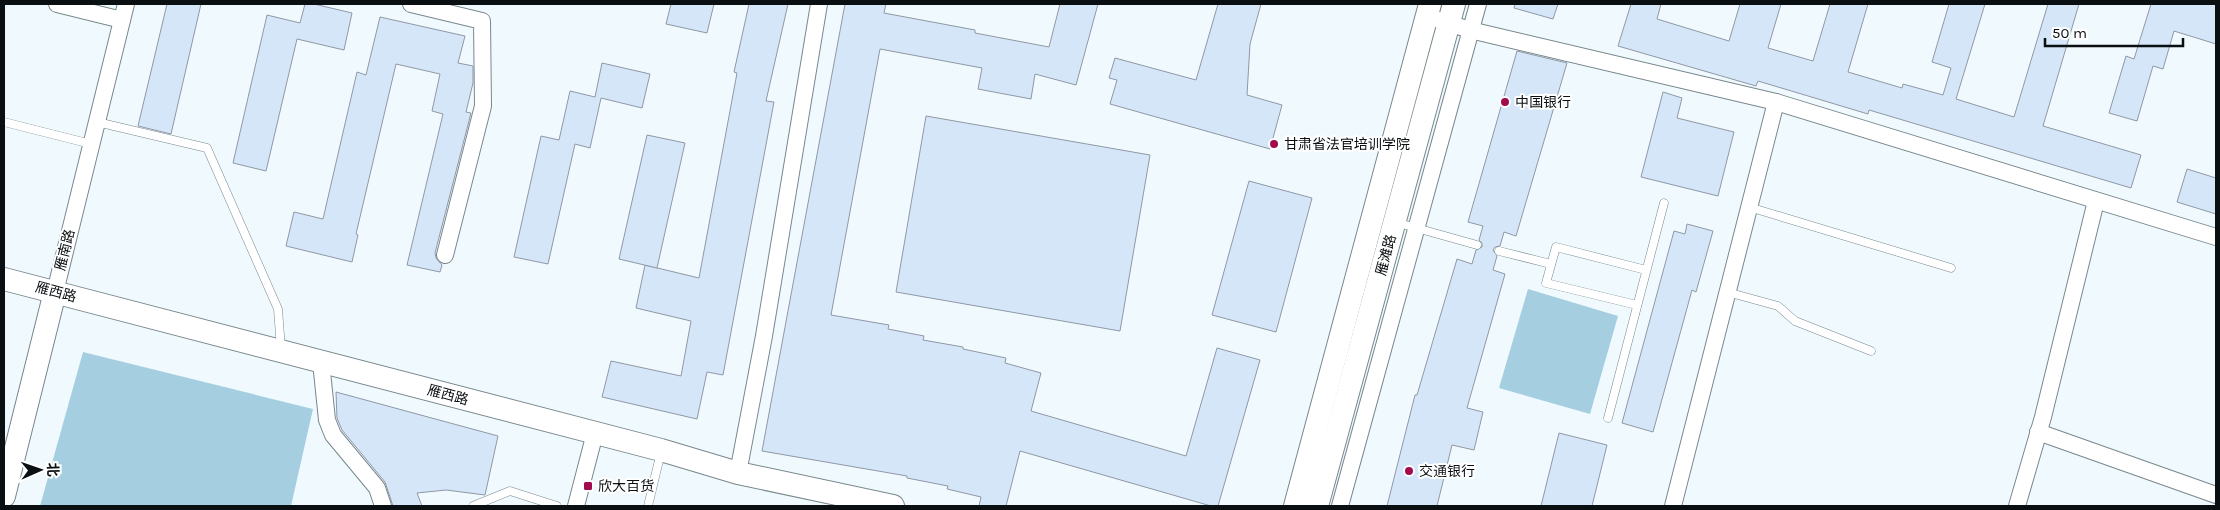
<svg xmlns="http://www.w3.org/2000/svg" width="2220" height="510" font-family="Karla,'Noto Sans SC',sans-serif">
<style>
.green{fill:#a5cfe1}
.building{fill:#d6e6f9;stroke:#8f98a4}
.lines{fill:none;stroke-linecap:round;stroke-linejoin:round}
.lane-casing{stroke:#79888e;stroke-width:9}
.street-casing{stroke:#79888e;stroke-width:18}
.secondary-casing{stroke:#79888e;stroke-width:24}
.lane{stroke:#fff;stroke-width:8}
.street{stroke:#fff;stroke-width:16}
.secondary{stroke:#fff;stroke-width:22}
.poi-dot{fill:#a10a4c;stroke:#fff;stroke-width:2}
.labels{text-anchor:middle;dominant-baseline:central;stroke-width:4;stroke-linejoin:round;paint-order:stroke}
.poi-label{font-size:14px;fill:#0a0f11;stroke:#fff;text-anchor:start}
.street-label{font-size:14px;fill:#0a0f11;stroke:#fff}
</style>
<rect width="100%" height="100%" fill="#f0fafe"/>
<!-- green -->
<g class="green">
<path d="M1528 289 1618 316 1590 414 1499 388Z"/>
<path d="M83 352 313 409 291 506H40Z"/>
</g>
<!-- building -->
<g class="building">
<path d="M167 4H201L171 134 138 126Z"/>
<path d="M305 4H314L352 13 344 50 297 39 266 171 233 163 267 15 300 23Z"/>
<path d="M671 4H714L707 33 666 24Z"/>
<path d="M749 4H788L766 101 774 102 723 375 707 372 697 419 602 397 611 361 681 376 691 321 636 308 645 265 699 278 737 73 734 72Z"/>
<path d="M845 4H886L884 13 975 30V33L1049 47 1060 4H1098L1076 85 1035 74 1031 99 978 89 982 68 880 49 831 315 889 325 888 329 924 336 923 340 963 347V349L1006 358 1005 363 1041 373 1031 411 1186 456 1217 348 1260 360 1218 506H1211L1020 451 1006 506H979L981 497 947 489 948 486 907 478V476L762 451Z"/>
<path d="M1218 4H1261L1250 44 1247 95 1282 105 1270 149 1110 104 1117 80 1109 78 1115 58 1196 80Z"/>
<path d="M1515 4H1558L1553 19 1514 8Z"/>
<path d="M1631 4H1661L1657 19 1729 41 1740 4H1781L1768 48 1813 61 1830 4H1868L1848 72 1902 88 1903 84 1943 95 1951 68 1932 62 1949 4H1985L1956 99 2014 117 2048 4H2079L2043 126 2141 155 2131 188 1869 110 1868 114 1758 81 1756 86 1618 46Z"/>
<path d="M2151 4H2216V44L2174 31 2163 69 2153 66 2137 121 2109 113 2126 56 2134 59Z"/>
<path d="M380 17 465 36 458 63 473 66V83L466 112 471 113 435 253 436 258 442 265 440 272 407 265 443 114 432 111 440 74 396 64 356 234 358 235 352 262 286 246 294 212 323 219 357 72 366 75Z"/>
<path d="M1517 51 1567 63 1516 236 1504 232 1500 246 1495 247 1493 250 1497 256 1493 270 1505 274 1467 408 1483 412 1474 450 1452 445 1437 506H1387L1415 395H1417L1457 259 1472 264 1476 250 1482 247V243L1479 240 1483 226 1468 222Z"/>
<path d="M602 63 650 74 642 108 601 98 590 148 575 144 548 264 514 257 541 136 559 140 570 91 595 97Z"/>
<path d="M1663 92 1682 98 1677 118 1734 132 1718 196 1641 177Z"/>
<path d="M926 116 1150 155 1120 331 896 292Z"/>
<path d="M647 135 685 143 657 268 619 259Z"/>
<path d="M2187 169 2216 178V214L2177 202Z"/>
<path d="M1249 181 1312 198 1276 332 1212 315Z"/>
<path d="M1687 224 1713 231 1696 292 1692 290 1653 432 1622 423 1674 231 1685 234Z"/>
<path d="M336 392 498 436 485 495 446 490 417 493 422 506H393L385 482 342 430 337 418Z"/>
<path d="M1559 433 1607 445 1592 506H1541Z"/>
</g>
<g class="lines">
<defs>
<g id="lane">
<path d="M4 122 91 144"/>
<path d="M97 122 207 148 278 309 281 349"/>
<path d="M1749 207 1951 268"/>
<path d="M1395 222 1477 245"/>
<path d="M1499 251 1551 264"/>
<path d="M1727 292 1778 306 1795 321 1871 351"/>
<path d="M1637 305 1546 283 1556 247 1646 270"/>
<path d="M1608 418 1664 203"/>
<path d="M473 506 510 491 557 506"/>
<path d="M648 506 661 452"/>
</g>
<g id="street">
<path d="M57 4 122 20"/>
<path d="M411 4 482 21 483 106 445 255"/>
<path d="M1439 20 1470 30 1776 102 2216 237"/>
<path d="M55 292 126 4"/>
<path d="M321 362 327 420 333 435 377 488 383 506"/>
<path d="M2038 432 2216 495"/>
<path d="M738 473 764 336 819 4"/>
<path d="M576 506 595 433"/>
<path d="M1340 506 1478 4"/>
<path d="M1673 506 1776 102"/>
<path d="M2017 506 2043 417 2096 201"/>
</g>
<g id="secondary">
<path d="M4 279 661 450 738 473 893 506"/>
<path d="M4 496 55 292"/>
<path d="M1295 506 1430 4"/>
<path d="M1317 506 1454 4"/>
</g>
</defs>
<!-- lane casing -->
<use href="#lane" class="lane-casing"/>
<!-- street casing -->
<use href="#street" class="street-casing"/>
<!-- secondary casing -->
<use href="#secondary" class="secondary-casing"/>
<!-- lane -->
<use href="#lane" class="lane"/>
<!-- street -->
<use href="#street" class="street"/>
<!-- secondary -->
<use href="#secondary" class="secondary"/>
</g>
<!-- markers -->
<g class="poi-dot">
<circle cx="1505" cy="102" r="5"/>
<circle cx="1274" cy="144" r="5"/>
<circle cx="1409" cy="471" r="5"/>
<rect x="583" y="481" width="10" height="10" rx="2.5"/>
</g>
<g class="labels">
<!-- poi labels -->
<g class="poi-label">
<text x="1515" y="102">中国银行</text>
<text x="1284" y="144">甘肃省法官培训学院</text>
<text x="1419" y="471">交通银行</text>
<text x="598" y="486">欣大百货</text>
</g>
<!-- street labels -->
<g class="street-label">
<text transform="translate(65 250) rotate(-76)">雁南路</text>
<text transform="translate(1386 255) rotate(-75)">雁滩路</text>
<text transform="translate(56 292) rotate(15)">雁西路</text>
<text transform="translate(448 395) rotate(15)">雁西路</text>
</g>
</g>
<!-- border -->
<rect width="2220" height="510" fill="none" stroke="#0a0f11" stroke-width="10"/>
<!-- north arrow -->
<g transform="translate(40 470) rotate(88)" stroke="#ffffff" stroke-width="4" paint-order="stroke">
<path d="M0-4L9 19L0 12L-9 19Z" fill="#0a0f11"/>
<text y="-8" font-size="14" font-weight="bold" text-anchor="middle" fill="#0a0f11">北</text>
</g>
<!-- scale -->
<path d="M2045 38v8h138v-8" fill="none" stroke="#0a0f11" stroke-width="2.5"/>
<text x="2052" y="38" font-size="15" fill="#0a0f11" stroke="#ffffff" stroke-width="4" paint-order="stroke">50 m</text>
</svg>
